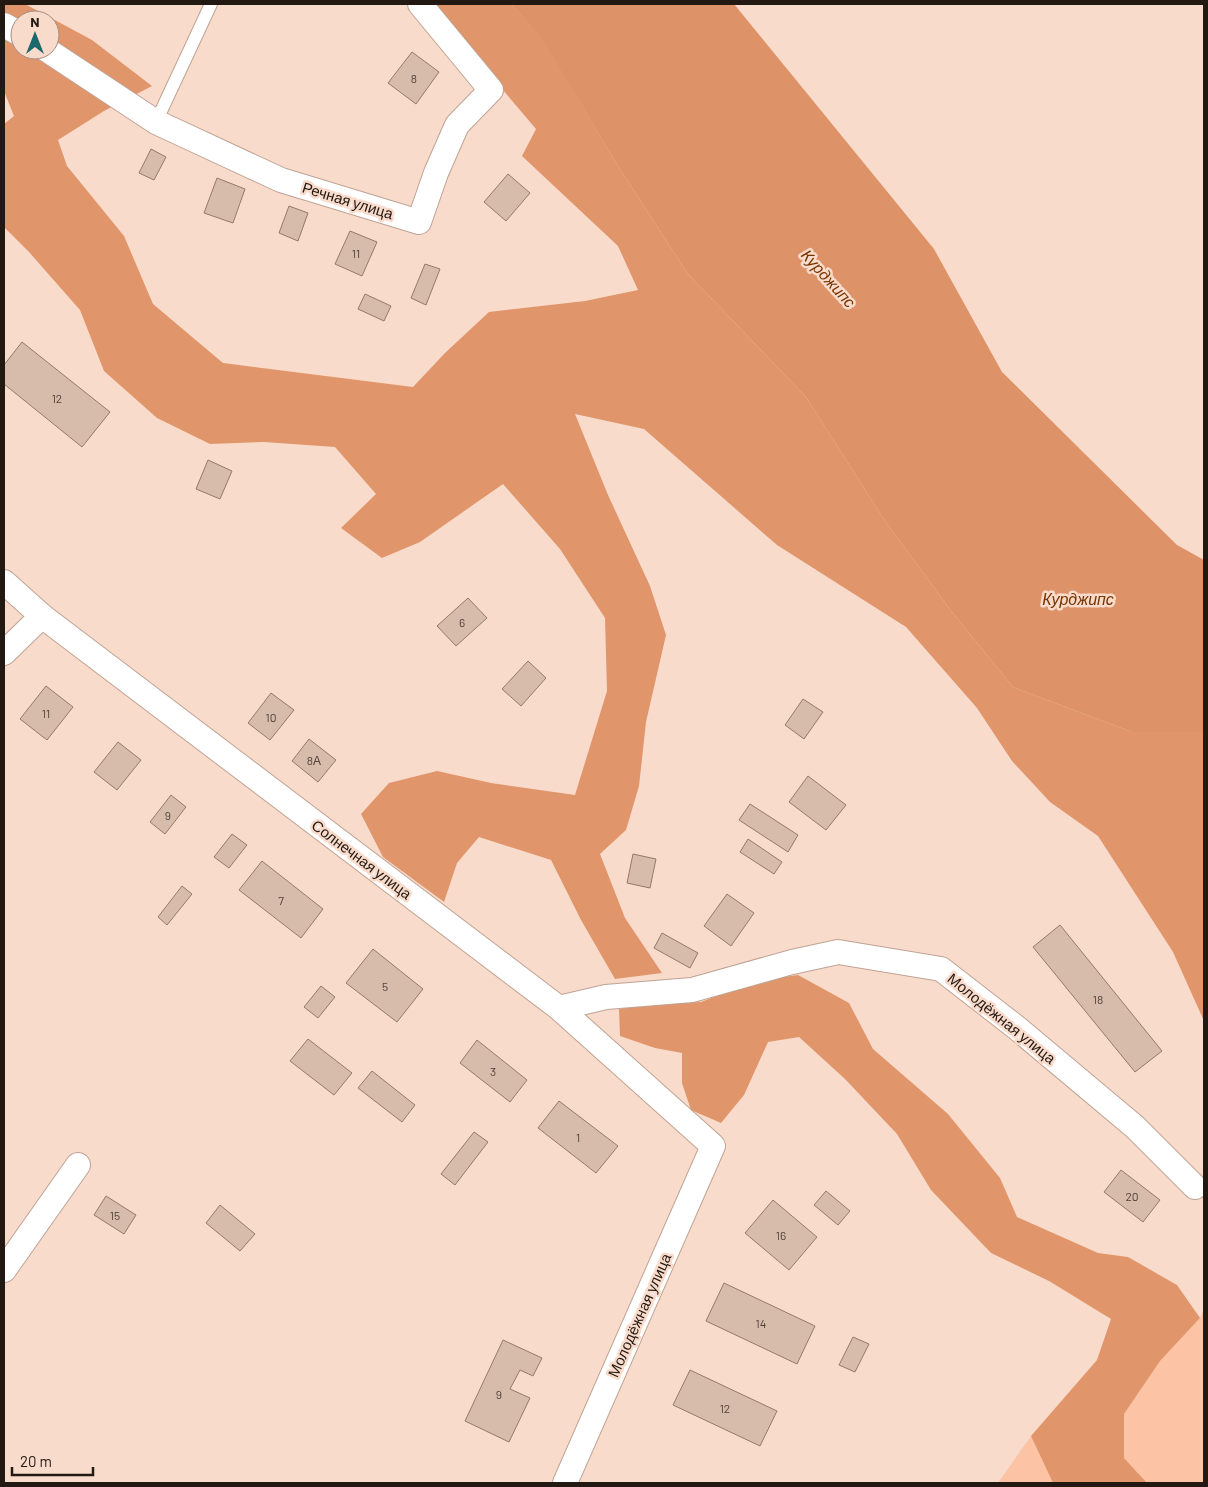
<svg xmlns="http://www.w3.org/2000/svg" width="1208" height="1487" font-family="Barlow,sans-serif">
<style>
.green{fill:#fcc3a4}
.forest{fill:#e1956b;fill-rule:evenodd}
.water{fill:#de9268}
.building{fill:#d7bbab;stroke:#947a6c}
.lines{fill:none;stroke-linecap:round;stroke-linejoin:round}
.service-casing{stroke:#bfa394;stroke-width:14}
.minor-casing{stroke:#bfa394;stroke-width:26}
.service{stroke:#fff;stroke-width:12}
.minor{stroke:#fff;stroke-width:24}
.labels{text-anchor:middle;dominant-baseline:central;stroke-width:5;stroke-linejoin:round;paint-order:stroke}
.number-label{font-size:12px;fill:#504239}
.street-label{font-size:15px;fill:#231913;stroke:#f9dbcb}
.water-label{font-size:16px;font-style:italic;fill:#793501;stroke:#f9dbcb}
</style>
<rect width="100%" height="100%" fill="#f9dbcb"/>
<!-- green -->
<g class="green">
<path d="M1204 1309V1483H1147L1124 1458V1414L1160 1361 1200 1318Z"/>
<path d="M1031 1436 1053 1483H998Z"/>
</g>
<!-- forest -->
<g class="forest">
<path d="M4 4H25L92 40 152 86 104 111 58 140 67 166 124 236 153 304 223 363 413 387 445 353 489 312 585 301 638 290 618 246 522 156 536 129 430 4H511L540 35 616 163 688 274 806 397 885 521 952 612 1013 687 1132 732H1204V1021L1173 952 1098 836 1050 802 1012 761 977 708 906 627 777 545 644 429 575 414 608 495 650 586 666 635 646 722 639 786 626 830 600 854 625 918 662 973 615 979 581 920 551 860 479 837 457 863 444 902 383 857 361 814 389 783 437 771 491 783 575 795 607 691 605 618 560 549 503 484 420 542 382 558 341 528 376 494 335 447 264 442 210 444 157 418 104 371 80 310 29 252 4 227V124L14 116 4 91ZM20 20H50V50H20Z"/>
<path d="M798 975 849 1003 873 1049 948 1114 1000 1178 1017 1217 1098 1253 1128 1257 1177 1285 1200 1318 1160 1361 1124 1414V1458L1147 1483H1053L1031 1436 1097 1360 1111 1319 1049 1281 991 1253 931 1190 897 1134 845 1079 799 1037 768 1042 744 1095 721 1123 691 1110 682 1083V1053L655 1048 620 1036 619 1009 656 1004 701 1002 754 981Z"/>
</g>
<!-- water -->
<path class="water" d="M511 4H734L934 249 1002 372 1177 545 1204 560V732H1132L1013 687 952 612 885 521 806 397 688 274 616 163 540 36Z"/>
<!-- building -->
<g class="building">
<path d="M412 52 439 72 416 104 388 83Z"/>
<path d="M151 149 166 157 154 180 139 173Z"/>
<path d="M508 174 530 193 506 221 484 202Z"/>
<path d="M217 178 245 189 233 223 204 213Z"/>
<path d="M289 206 308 213 298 241 279 233Z"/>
<path d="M350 231 377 242 362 276 335 264Z"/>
<path d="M425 264 440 269 426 305 411 298Z"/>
<path d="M365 294 391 306 384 321 358 309Z"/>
<path d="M22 342 110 412 82 447 4 384V365Z"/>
<path d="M208 460 232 471 220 499 196 489Z"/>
<path d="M468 598 487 618 456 646 437 626Z"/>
<path d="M528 661 546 678 521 706 502 689Z"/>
<path d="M46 686 73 707 47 740 20 719Z"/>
<path d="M271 693 294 710 270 740 248 723Z"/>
<path d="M803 699 823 712 804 739 785 725Z"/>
<path d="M309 739 336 760 318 782 292 761Z"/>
<path d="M118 742 141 760 117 790 94 772Z"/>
<path d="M808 776 846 805 826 830 789 802Z"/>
<path d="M171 795 186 807 165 834 150 822Z"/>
<path d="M750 804 798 835 788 852 739 820Z"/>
<path d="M232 834 247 845 229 868 214 857Z"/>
<path d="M748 839 782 862 774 874 740 852Z"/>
<path d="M633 854 656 859 650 888 627 883Z"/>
<path d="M262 861 323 909 301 938 239 890Z"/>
<path d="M182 886 192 894 167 925 158 917Z"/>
<path d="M727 894 754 913 731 946 704 926Z"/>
<path d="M1060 925 1162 1051 1135 1072 1033 947Z"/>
<path d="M662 933 698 953 690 968 654 948Z"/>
<path d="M373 949 423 989 397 1022 346 983Z"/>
<path d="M321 986 335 997 318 1018 304 1007Z"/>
<path d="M308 1039 352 1073 334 1095 290 1061Z"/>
<path d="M477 1040 527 1080 510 1102 460 1063Z"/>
<path d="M372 1071 415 1105 402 1122 358 1088Z"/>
<path d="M559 1101 618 1146 596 1173 538 1128Z"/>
<path d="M474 1132 488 1142 455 1185 441 1174Z"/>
<path d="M1121 1170 1160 1200 1143 1222 1104 1192Z"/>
<path d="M826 1191 850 1211 838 1225 814 1205Z"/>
<path d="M106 1196 136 1215 124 1234 94 1215Z"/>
<path d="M773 1200 817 1237 789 1270 745 1233Z"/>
<path d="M220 1205 255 1234 240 1251 206 1223Z"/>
<path d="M724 1283 815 1326 797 1364 706 1321Z"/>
<path d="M853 1337 869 1344 855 1372 839 1365Z"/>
<path d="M503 1340 542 1358 533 1376 520 1370 510 1389 530 1398 509 1442 465 1421Z"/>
<path d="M690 1370 777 1411 760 1446 673 1405Z"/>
</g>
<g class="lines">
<defs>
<path id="service" d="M156 122 211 4"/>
<g id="minor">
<path d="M4 25 20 34"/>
<path d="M47 50 156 122 281 180 419 222 436 173 457 125 491 90 420 4"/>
<path d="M4 582 42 616 559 1008 713 1146 565 1483"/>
<path d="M4 653 42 616"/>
<path d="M559 1008 606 997 692 990 792 962 838 952 941 969 1017 1028 1135 1127 1195 1187"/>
<path d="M4 1270 78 1165"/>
</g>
</defs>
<!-- service casing -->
<use href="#service" class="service-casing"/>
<!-- minor casing -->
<use href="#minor" class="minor-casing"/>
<!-- service -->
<use href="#service" class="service"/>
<!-- minor -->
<use href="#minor" class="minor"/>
</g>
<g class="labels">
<!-- number labels -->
<g class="number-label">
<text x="414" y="78">8</text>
<text x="356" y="253">11</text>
<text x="57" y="398">12</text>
<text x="462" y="622">6</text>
<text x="46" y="713">11</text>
<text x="271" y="717">10</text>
<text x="314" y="760">8А</text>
<text x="168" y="815">9</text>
<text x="281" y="900">7</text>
<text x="385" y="986">5</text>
<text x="1098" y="999">18</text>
<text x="493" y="1071">3</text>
<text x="578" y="1137">1</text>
<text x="1132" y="1196">20</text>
<text x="115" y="1215">15</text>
<text x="781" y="1235">16</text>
<text x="761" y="1323">14</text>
<text x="499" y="1394">9</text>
<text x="725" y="1408">12</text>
</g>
<!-- street labels -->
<g class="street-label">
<text transform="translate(348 200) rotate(17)">Речная улица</text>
<text transform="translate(362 859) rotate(37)">Солнечная улица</text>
<text transform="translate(1002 1018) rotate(39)">Молодёжная улица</text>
<text transform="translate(639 1315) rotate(-66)">Молодёжная улица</text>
</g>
<!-- water labels -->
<g class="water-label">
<text transform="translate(829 278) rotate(48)">Курджипс</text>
<text x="1078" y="598">Курджипс</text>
</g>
</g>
<!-- border -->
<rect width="1208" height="1487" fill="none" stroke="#231913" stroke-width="10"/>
<!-- north arrow -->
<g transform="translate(35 35)"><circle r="24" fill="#f9dbcb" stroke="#a38d81"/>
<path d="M0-4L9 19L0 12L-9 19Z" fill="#1c696d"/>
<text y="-8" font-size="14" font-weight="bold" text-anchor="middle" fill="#231913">N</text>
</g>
<!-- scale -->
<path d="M12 1467v8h81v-8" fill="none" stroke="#231913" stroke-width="2.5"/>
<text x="20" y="1467" font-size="15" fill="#231913" stroke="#f9dbcb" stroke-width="4" paint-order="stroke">20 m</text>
</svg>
